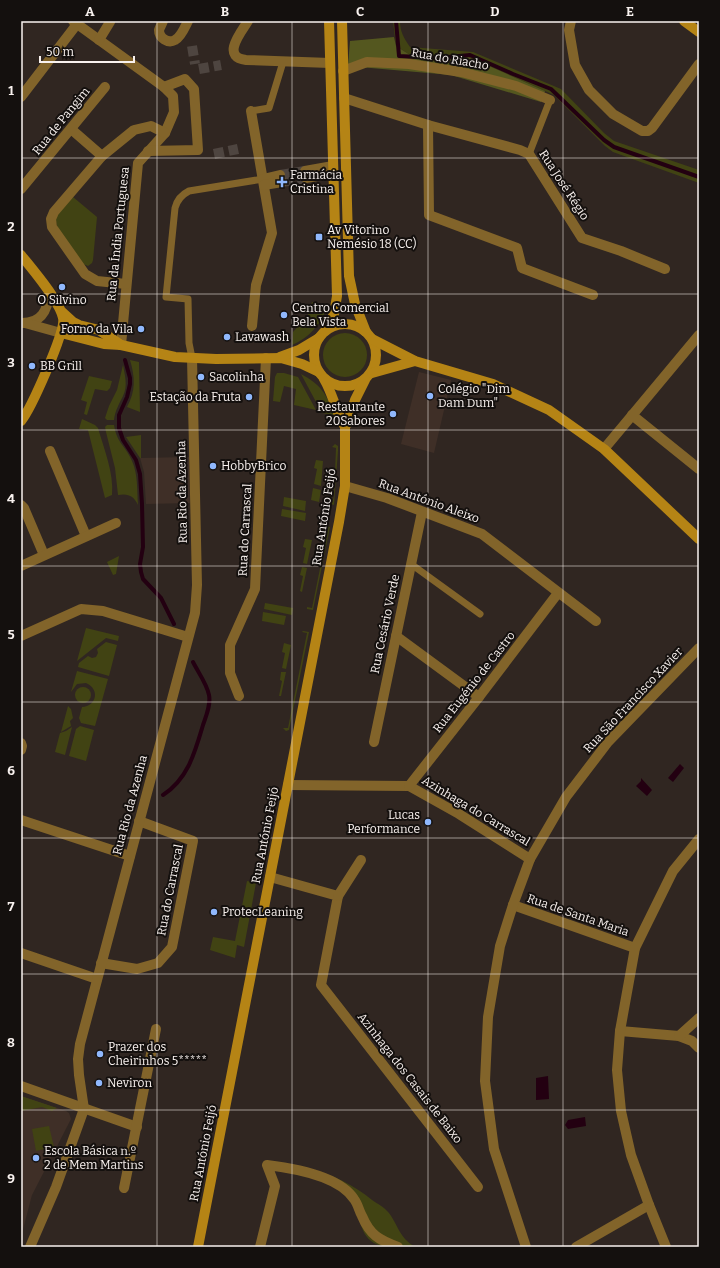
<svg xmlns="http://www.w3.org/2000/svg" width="720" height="1268" font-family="Bitter,serif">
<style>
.built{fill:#3f2f27}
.green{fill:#414313}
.forest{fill:#54571f}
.water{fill:#230011}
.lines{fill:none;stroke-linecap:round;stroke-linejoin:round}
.stream{stroke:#230011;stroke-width:4}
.street-tunnel{stroke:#4e4540;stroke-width:10;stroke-dasharray:10 5;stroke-linecap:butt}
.lane{stroke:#82642a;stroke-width:7}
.street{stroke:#82642a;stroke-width:10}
.secondary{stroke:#b58415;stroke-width:10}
.grid{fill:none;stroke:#f9f2ef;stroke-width:1;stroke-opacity:0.55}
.poi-dot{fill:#90b8fd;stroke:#14100e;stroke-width:1.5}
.labels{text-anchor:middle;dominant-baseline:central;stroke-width:4;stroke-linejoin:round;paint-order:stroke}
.street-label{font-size:12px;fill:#f9f2ef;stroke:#14100e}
.poi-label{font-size:12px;fill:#f9f2ef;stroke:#14100e;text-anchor:start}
.neatline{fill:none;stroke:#f9f2ef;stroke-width:1.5}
.grid-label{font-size:13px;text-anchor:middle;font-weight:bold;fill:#f9f2ef}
</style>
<rect width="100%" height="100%" fill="#302621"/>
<!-- built -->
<g class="built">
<path d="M419 372 451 380 434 453 401 444Z"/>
<path d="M189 457 190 503 146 504 144 472 140 458Z"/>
<path d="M21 1096 66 1111 69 1113 71 1119 32 1195 21 1237Z"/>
</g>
<!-- green -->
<g class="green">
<path d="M393 21H400C400 32 404 38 410 47L473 52 561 89 604 133 614 141 699 170V183L613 152 605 146 554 95 469 57 410 55 396 46Z"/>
<path d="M73 197 97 217 93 260 92 263 88 266 83 264C77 255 54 229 56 219 58 211 68 203 73 197Z"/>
<path d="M312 302 327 307C321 324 309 338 292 345L293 332 308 315Z"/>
<circle cx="345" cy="355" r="22"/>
<path d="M130 360 139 362 140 412 127 407C136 391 135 377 130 360Z"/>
<path d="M123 365C125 376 128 386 123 396 119 404 115 411 114 420H107L105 418 109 406 117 390Z"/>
<path d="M277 373H284L298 377 316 410 294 405 296 389 284 386 280 402 273 401 275 377Z"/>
<path d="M301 374C320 384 327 394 334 415L322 413Z"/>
<path d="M89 376 112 381 110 388 107 391 95 389 87 415 84 414 87 402 81 400Z"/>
<path d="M82 419 95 425 98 428C104 449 114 473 112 495L105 498 88 430 79 429Z"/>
<path d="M107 425H114C117 444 126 446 132 461 138 474 137 490 138 505 134 496 128 493 118 495L115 468 106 432 105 427Z"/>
<path d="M141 435V458H140L126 437Z"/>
<path d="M335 444 338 446V451L334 505 328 503V502L332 503 334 496 336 448 332 447Z"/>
<path d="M316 460 323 461 321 486 314 484 317 469 314 468Z"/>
<path d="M313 488 321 490 319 502 311 500Z"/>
<path d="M284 497 306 501 305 511 283 506Z"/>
<path d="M282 509 306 513 305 521 281 516Z"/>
<path d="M324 526 330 527 313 610 307 609V607L312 608 328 529 323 527Z"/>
<path d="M305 539 312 540 307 564 303 563 306 548 303 547Z"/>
<path d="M119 556 116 574 113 575 107 562Z"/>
<path d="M302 567 307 568 302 592 300 591 303 576 300 575Z"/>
<path d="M265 603 293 608 292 615 264 609Z"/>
<path d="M263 612 286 616 284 625 262 621Z"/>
<path d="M86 628 119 636 118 641 106 638 77 661Z"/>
<path d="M303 631 309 632 289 730 286 731 283 728H288L307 633 302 632Z"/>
<path d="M106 642 117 645 109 676 78 667 79 663 88 656 92 658 96 657 98 653 97 649Z"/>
<path d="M284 643 291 645 286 669 282 668 285 653 282 652Z"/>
<path d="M77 671 108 679 95 726 81 723 79 718 82 707C97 706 100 689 86 683L77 684 71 692Z"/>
<path d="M281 672H286L281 696H279L282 681 280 680Z"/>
<circle cx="83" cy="695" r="8"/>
<path d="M68 706 71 709 73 718 70 721 71 726 61 732Z"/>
<path d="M80 726 94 730 86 761 69 756 76 729Z"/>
<path d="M72 727 65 755 55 752 60 733 66 731Z"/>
<path d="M247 881 256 883 244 947 237 945 235 958 210 950 213 937 235 941Z"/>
<path d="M21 1096 57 1108 52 1111 42 1107 21 1111Z"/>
<path d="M49 1126 54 1147 36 1151 32 1129Z"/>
<path d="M311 1170C333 1174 355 1186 372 1200 378 1204 384 1207 389 1213 399 1227 399 1237 415 1247 394 1247 371 1252 362 1228 359 1221 359 1211 354 1205 343 1189 326 1180 311 1170Z"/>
</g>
<!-- forest -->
<path class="forest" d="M394 37 396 46 410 55 469 57 545 91 541 102 451 75 348 66 350 41Z"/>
<!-- water -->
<g class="water">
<path d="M680 764 684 768 673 782 668 778Z"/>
<path d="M641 778 652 790 647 796 636 786 641 781Z"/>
<path d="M548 1076 549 1099 536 1100V1078Z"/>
<path d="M585 1117 586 1126 568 1129 565 1125 568 1120Z"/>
</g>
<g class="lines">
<!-- stream -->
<g class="stream">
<path d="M396 21 399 56 437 58 470 55 513 74 551 89 604 140 614 147 699 177"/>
<path d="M125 360 130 378V384L127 397 119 415V428L123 440 136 460 140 474 142 504 143 547 140 564 141 572 143 579 161 598 174 624"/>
<path d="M163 795C188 779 195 752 203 725 206 716 211 705 209 695 207 684 198 672 193 662"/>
</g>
<!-- street-tunnel -->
<g class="street-tunnel">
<path d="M192 46 195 64"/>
<path d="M199 69 221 65"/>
<path d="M214 154 238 149"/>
<path d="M280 175 305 171"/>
<path d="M282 182 306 178"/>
</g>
<!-- lane -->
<g class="lane">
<path d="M251 111 269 108 283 62"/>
<path d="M529 154 550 100"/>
<path d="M192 358 189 343 188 299 166 297 175 208C177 200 181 195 189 191L263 179"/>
<path d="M411 564 480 614"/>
</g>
<!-- street -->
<g class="street">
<path d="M73 21 164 87 173 96 174 112 165 133 138 163 121 345"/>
<path d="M163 21C162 24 160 27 159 30 159 38 168 44 175 40 181 37 185 27 188 21"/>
<path d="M248 21C242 31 220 57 246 60L330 63"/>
<path d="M571 21 569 30 575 65 589 90 613 114 642 131H648L652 128 699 64"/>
<path d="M99 40 110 22 109 21"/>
<path d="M343 71 367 62 409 64 461 72 516 86 550 100"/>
<path d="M21 97 77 24"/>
<path d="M344 98 428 125 520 150 529 154 582 238 621 251 665 269"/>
<path d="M251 111 272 233 256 285 252 326"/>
<path d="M428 125 429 215 517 248 522 268 593 295"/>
<path d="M71 129 102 156"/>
<path d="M148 151 198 150 194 89 185 79 164 87"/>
<path d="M305 171 333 166"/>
<path d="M306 178 333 173"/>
<path d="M263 179 280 175"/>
<path d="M264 185 282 182"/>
<path d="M21 189 105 87"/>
<path d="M126 284 97 281 85 274 52 227 51 219 54 212 102 156 134 130 151 126 165 133"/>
<path d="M22 323C42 323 48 310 49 292"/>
<path d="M25 323 61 333"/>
<path d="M632 415 699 469"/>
<path d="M604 449 699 335"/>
<path d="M50 451 86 536"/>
<path d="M345 486 387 498 482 534 596 621"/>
<path d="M21 505 24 508 44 555"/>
<path d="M21 566 116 523"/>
<path d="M21 636 81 609 103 611 188 637"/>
<path d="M396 636 479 697"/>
<path d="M239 696 230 673V645L255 589 266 358"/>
<path d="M374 742 422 512"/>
<path d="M21 743 22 746 21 750"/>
<path d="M288 785 409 786 459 814 530 859"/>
<path d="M409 786 479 697 558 593"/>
<path d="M21 820 130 856"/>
<path d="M270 877 338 896 321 985 478 1187"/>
<path d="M338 896 361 860"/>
<path d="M513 905 635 948"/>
<path d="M21 953 97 979"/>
<path d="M101 963 137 969 158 963 172 947 193 841 139 821"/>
<path d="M620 1031 679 1036 692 1041 699 1048"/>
<path d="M679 1036 699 1018"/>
<path d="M21 1086 137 1127"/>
<path d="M124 1188 156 1029"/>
<path d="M30 1247 56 1187 84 1109 79 1075 78 1059 80 1044 195 613 197 585 192 358"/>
<path d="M260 1247 275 1186 267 1165C292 1168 339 1176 354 1199 358 1204 359 1211 362 1216 370 1235 379 1240 398 1247"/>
<path d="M526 1247 494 1149 485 1081 488 1017 500 946 513 905 530 859 566 797 608 742 699 648"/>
<path d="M576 1247 649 1205"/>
<path d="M666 1247 649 1205 631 1155 621 1111 617 1070 620 1031 635 948 673 871 699 839"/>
</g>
<!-- secondary -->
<g class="secondary">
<path d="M342 21 349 276 355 304 366 332"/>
<path d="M684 21 699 32"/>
<path d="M21 255C32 269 60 301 63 318 66 331 31 409 21 421"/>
<path d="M62 312 73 322 79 325 99 330 121 345"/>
<circle cx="345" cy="355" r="31"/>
<path d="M325 331 334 314 337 296 329 21"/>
<path d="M61 333 104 344 121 345 175 357 216 359 281 358 302 364 319 372"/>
<path d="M372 339 415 361 493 384 549 410 604 449 699 539"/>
<path d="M280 357 299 350 319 338"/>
<path d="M372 373 415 361"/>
<path d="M324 379C333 394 336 412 345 427"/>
<path d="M198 1247 339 522 345 486V427L348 422 355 400 365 380"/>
</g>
</g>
<!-- grid -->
<path class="grid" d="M157 21V1247M292 21V1247M428 21V1247M563 21V1247M21 158H699M21 294H699M21 430H699M21 566H699M21 702H699M21 838H699M21 974H699M21 1110H699"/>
<!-- markers -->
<g class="poi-dot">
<path d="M280 176h4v4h4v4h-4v4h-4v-4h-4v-4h4z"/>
<rect x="315" y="233" width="8" height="8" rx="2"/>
<circle cx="62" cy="287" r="4"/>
<circle cx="284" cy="315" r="4"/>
<circle cx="141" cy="329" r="4"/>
<circle cx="227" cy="337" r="4"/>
<circle cx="32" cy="366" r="4"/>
<circle cx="201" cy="377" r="4"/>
<circle cx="430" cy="396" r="4"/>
<circle cx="249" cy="397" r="4"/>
<circle cx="393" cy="414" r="4"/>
<circle cx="213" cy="466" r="4"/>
<circle cx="428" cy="822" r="4"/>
<circle cx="214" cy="912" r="4"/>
<circle cx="100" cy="1054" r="4"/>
<circle cx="99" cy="1083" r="4"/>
<circle cx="36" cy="1158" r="4"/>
</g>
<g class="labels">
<!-- street labels -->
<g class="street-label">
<text transform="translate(450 59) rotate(10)">Rua do Riacho</text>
<text transform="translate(61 121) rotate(-51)">Rua de Pangim</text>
<text transform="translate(564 185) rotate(57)">Rua José Régio</text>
<text transform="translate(118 234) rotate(-84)">Rua da Índia Portuguesa</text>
<text transform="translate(182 492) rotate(-91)">Rua Rio da Azenha</text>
<text transform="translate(429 501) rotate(20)">Rua António Aleixo</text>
<text transform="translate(324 517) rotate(-81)">Rua António Feijó</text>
<text transform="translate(245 530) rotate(-87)">Rua do Carrascal</text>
<text transform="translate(385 624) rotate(-78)">Rua Cesário Verde</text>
<text transform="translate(474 682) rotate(-52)">Rua Eugénio de Castro</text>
<text transform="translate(633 700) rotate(-47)">Rua São Francisco Xavier</text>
<text transform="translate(130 805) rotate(-75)">Rua Rio da Azenha</text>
<text transform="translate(476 811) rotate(31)">Azinhaga do Carrascal</text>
<text transform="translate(265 835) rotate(-79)">Rua António Feijó</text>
<text transform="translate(170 890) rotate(-79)">Rua do Carrascal</text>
<text transform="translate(578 915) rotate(19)">Rua de Santa Maria</text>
<text transform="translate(410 1078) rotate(52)">Azinhaga dos Casais de Baixo</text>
<text transform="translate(203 1153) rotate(-79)">Rua António Feijó</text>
</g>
<!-- poi labels -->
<g class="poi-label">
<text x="290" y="175">Farmácia<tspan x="290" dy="14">Cristina</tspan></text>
<text x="327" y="230">Av Vitorino<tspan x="327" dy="14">Nemésio 18 (CC)</tspan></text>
<text x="62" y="300" text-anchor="middle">O Silvino</text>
<text x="292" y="308">Centro Comercial<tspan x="292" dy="14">Bela Vista</tspan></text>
<text x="133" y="329" text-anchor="end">Forno da Vila</text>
<text x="235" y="337">Lavawash</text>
<text x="40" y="366">BB Grill</text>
<text x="209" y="377">Sacolinha</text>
<text x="438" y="389">Colégio "Dim<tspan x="438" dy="14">Dam Dum"</tspan></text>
<text x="241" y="397" text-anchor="end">Estação da Fruta</text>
<text x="385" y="407" text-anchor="end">Restaurante<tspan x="385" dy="14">20Sabores</tspan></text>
<text x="221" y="466">HobbyBrico</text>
<text x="420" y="815" text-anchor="end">Lucas<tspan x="420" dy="14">Performance</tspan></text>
<text x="222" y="912">ProtecLeaning</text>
<text x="108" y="1047">Prazer dos<tspan x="108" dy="14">Cheirinhos 5*****</tspan></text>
<text x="107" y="1083">Neviron</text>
<text x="44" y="1151">Escola Básica n.º<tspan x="44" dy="14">2 de Mem Martins</tspan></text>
</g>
</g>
<!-- border -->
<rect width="720" height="1268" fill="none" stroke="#14100e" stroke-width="44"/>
<!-- scale -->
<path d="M40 56v6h94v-6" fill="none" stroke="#f9f2ef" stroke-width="2"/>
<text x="46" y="56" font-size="12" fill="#f9f2ef" stroke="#14100e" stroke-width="3" paint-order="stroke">50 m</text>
<rect x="22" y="22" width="676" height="1224" class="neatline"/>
<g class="grid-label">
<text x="90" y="16">A</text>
<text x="225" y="16">B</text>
<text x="360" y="16">C</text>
<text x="495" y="16">D</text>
<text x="630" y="16">E</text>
<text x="11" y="95">1</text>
<text x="11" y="231">2</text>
<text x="11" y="367">3</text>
<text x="11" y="503">4</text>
<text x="11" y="639">5</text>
<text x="11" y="775">6</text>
<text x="11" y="911">7</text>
<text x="11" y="1047">8</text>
<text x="11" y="1183">9</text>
</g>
</svg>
